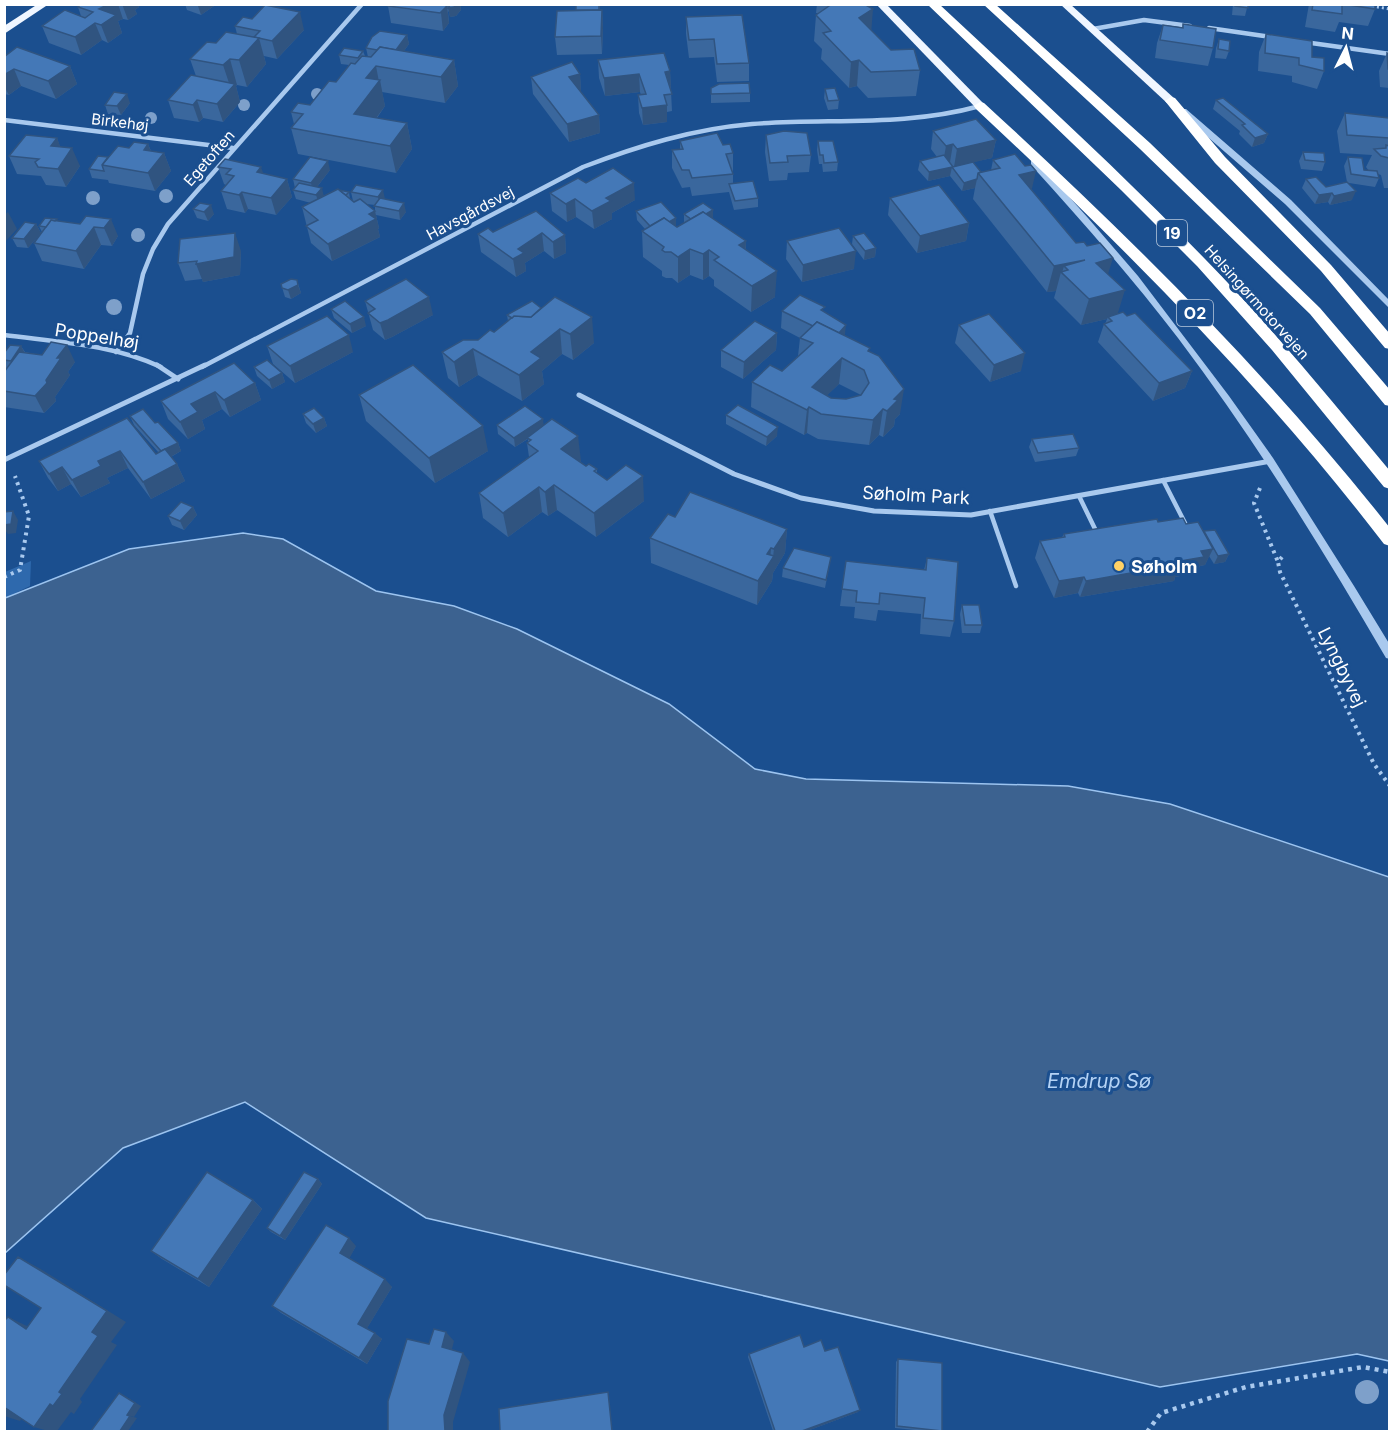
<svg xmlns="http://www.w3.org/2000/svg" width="1394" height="1436" font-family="Inter,sans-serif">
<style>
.green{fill:#2e69ad}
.water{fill:#3c6290;stroke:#9cc4f0;stroke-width:1.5}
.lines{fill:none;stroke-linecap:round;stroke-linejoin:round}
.path-far2{stroke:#a9c9ee;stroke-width:3;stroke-dasharray:2 3;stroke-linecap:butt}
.path-far1{stroke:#a9c9ee;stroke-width:4;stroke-dasharray:3 4.5;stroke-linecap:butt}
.path{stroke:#a9c9ee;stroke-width:4.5;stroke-dasharray:4 5;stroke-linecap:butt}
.service{stroke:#a9c9ee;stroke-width:4.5}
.minor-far1{stroke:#a9c9ee;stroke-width:4.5}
.minor{stroke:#a9c9ee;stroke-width:5}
.tertiary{fill:#a9c9ee;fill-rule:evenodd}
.primary{fill:#f0f6ff;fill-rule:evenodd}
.motorway{fill:#fff;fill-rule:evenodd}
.tree{fill:#7ea0ca}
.wall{fill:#3a679d;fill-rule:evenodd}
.shaded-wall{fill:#305480}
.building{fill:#4478b7;stroke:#305480;stroke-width:1.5;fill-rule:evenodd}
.poi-dot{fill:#ffd166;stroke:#1b4f8f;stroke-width:2}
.labels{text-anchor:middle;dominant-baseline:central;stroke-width:6;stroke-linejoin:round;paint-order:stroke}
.far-street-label{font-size:15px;fill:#fff;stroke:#1b4f8f}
.shield{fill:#1b4f8f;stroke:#bbcadd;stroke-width:1.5}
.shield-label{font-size:16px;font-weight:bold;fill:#fff}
.street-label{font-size:18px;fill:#fff;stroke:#1b4f8f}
.poi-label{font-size:18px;font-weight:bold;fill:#fff;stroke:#1b4f8f;text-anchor:start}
.water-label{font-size:20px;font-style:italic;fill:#b5d3f5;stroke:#1b4f8f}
</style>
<rect width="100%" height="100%" fill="#1b4f8f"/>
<!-- green -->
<path class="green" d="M31 561 30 586 5 598V572Z"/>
<!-- water -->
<path class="water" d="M243 533 283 539 376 591 454 606 517 629 669 704 755 769 806 779 1068 786 1170 804 1389 877V1361L1357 1354 1160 1387 426 1218 245 1102 123 1148 5 1253V598L129 549Z"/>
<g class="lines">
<!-- path-far2 -->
<path class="path-far2" d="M1372 6 1390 9"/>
<!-- path-far1 -->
<g class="path-far1">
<path d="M1260 488 1254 503 1278 562"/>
<path d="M1282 557 1278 562 1280 572 1374 764 1390 786"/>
<path d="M4 577 20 570 29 516 15 476"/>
</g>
<!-- path -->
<path class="path" d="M1147 1432 1161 1413 1246 1387 1363 1367 1390 1372"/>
<!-- service -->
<g class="service">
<path d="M1163 480 1185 523"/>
<path d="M1079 496 1097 533"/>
<path d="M990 511 1016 586"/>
</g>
<!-- minor-far1 -->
<g class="minor-far1">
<path d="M1209 28 1271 37"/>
<path d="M1093 29 1144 20 1190 26"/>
<path d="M1304 42 1390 54"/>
<path d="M4 120 233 148"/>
<path d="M4 335C57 342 112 344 161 367"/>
<path d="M116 352 130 333 143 274 153 249 168 224 362 4"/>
<path d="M202 367 583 167C638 146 693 129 752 124 829 118 904 127 980 106"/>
</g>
<!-- minor -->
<g class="minor">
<path d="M157 365 178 379"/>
<path d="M579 395 734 474 801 498 874 511 971 515 1271 461"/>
<path d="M4 460 205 365"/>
</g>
<!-- tertiary -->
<g class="tertiary">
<path d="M1180 109H1186L1291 200 1390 301V309L1285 204 1180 113Z"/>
<path d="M1031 161H1037L1088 218 1138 276 1229 396 1273 458 1354 586 1390 645V659L1386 658C1322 548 1255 440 1178 338 1132 278 1082 221 1031 165Z"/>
</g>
<!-- primary -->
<g class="primary">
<path d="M38 4H49L4 34V26Z"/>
<path d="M876 4H886L984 104V108H976Z"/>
<path d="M1060 4H1070L1175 99V103H1167Z"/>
</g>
<!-- motorway -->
<g class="motorway">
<path d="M927 4H939C1029 88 1120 171 1205 259 1271 326 1330 399 1390 471V489L1384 487 1272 350 1197 266 1121 190Z"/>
<path d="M983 4H995L1150 143 1320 308 1390 390V406L1385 405 1310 314 1140 149Z"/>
<path d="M1171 97 1175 98 1225 157 1331 265 1390 334V349L1385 348 1321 271 1215 163 1165 101Z"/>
<path d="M980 102 984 103C1129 236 1268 373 1390 528V546L1384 544C1262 385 1122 245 976 109L974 106Z"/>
</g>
</g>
<!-- trees -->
<g class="tree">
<circle cx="317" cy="94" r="6"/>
<circle cx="244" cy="105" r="6"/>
<circle cx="151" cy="118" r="6"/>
<circle cx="166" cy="196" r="7"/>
<circle cx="93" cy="198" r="7"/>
<circle cx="138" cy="235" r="7"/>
<circle cx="114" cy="307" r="8"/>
<circle cx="1367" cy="1392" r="12"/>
</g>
<!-- wall -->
<g class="wall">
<path d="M81 4H138L139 7 135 10 137 14 128 20 123 19 118 21 122 33 108 43 102 40 81 55 49 43 42 26 81 16 78 7Z"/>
<path d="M185 4H214V6L201 15 187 10Z"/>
<path d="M389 4H460L461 10 456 16 450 17 449 12 448 11 449 23 443 31 391 23 388 6Z"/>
<path d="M576 4H600V10H602L603 28 602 54 557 55 555 37 576 11Z"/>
<path d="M817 4H864L871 30 891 50 920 70 916 96 868 98 857 86 849 88 821 59 822 49 814 41 816 15 819 13H816Z"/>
<path d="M1233 4H1248L1245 16 1232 15Z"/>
<path d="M1309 4H1375V9L1368 26 1339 22 1335 32 1305 27Z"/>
<path d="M686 17 749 63V81L717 82 714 57 689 58 686 34Z"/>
<path d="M1183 24 1213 48 1208 66 1155 58 1157 43 1163 25 1182 28Z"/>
<path d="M235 26 304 30 277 59 264 56 266 64 247 87 237 85 236 86 240 102 223 122 203 118 199 122 174 118 168 100 196 76 190 59 216 43 237 34Z"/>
<path d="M1266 34 1312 57 1324 71 1317 89 1292 82V76L1258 71 1259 52Z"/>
<path d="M407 35 409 44 404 51 454 60 458 86 445 103 382 92 385 106 377 118 407 123 412 149 396 173 298 154 291 128 294 124 291 112 310 105 336 82 349 65 341 64 339 55 363 51 365 56 368 57 366 48Z"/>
<path d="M1219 39 1229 51 1226 59 1215 58 1216 48Z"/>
<path d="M1387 53 1389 54V88L1380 87 1379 71Z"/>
<path d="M4 56 70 66 77 84 56 99 21 86 9 95 4 94Z"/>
<path d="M598 60 670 71 672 111 667 112V122L643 125 639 113 638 95H641L640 92 605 96 599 78Z"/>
<path d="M580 74 581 92 599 115 600 133 569 142 533 94 531 77Z"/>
<path d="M711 88 750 93V102L711 103Z"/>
<path d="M825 89 839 100 838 109 828 110 824 98Z"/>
<path d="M1216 100 1268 134 1264 143 1252 147 1239 134 1240 131 1213 109Z"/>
<path d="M130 103 121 115 108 114 105 105Z"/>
<path d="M1345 113 1389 118V188H1384L1381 175 1378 174 1379 178 1375 187 1349 183 1352 200 1330 205 1328 202 1315 204 1302 188 1306 179 1326 187 1347 182 1344 166 1348 157 1364 170 1369 171 1366 167 1372 155 1340 153 1337 131Z"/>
<path d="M933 131 996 140 992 158 973 162 981 172 991 170 993 160 1032 191 1076 243 1108 274 1117 313 1127 316 1192 371 1185 388 1153 401 1098 342 1104 324H1105L1107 319 1081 325 1054 298 1056 291 1047 292 973 199 975 188 962 191 950 176 928 181 918 170 920 161 937 157 931 149Z"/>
<path d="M766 135 811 155 809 172 788 173 787 180 769 181 765 152Z"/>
<path d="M57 138 60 147 80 166 66 187 46 185 41 176 17 174 9 156Z"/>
<path d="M680 141 723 145 733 153V171H732L733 174V183L758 198V207L734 210 729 192 692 196 690 187 682 188 672 168V150L680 149Z"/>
<path d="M818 141 838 162 837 171 823 172 822 164H819L817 150Z"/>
<path d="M148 144 151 151 164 153 171 171 155 191 109 183 108 180 92 178 89 169 108 157 129 148Z"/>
<path d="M1303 152 1325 162 1322 171 1301 169 1299 161Z"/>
<path d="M218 167 264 174 287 179 292 197 276 215 248 209 245 213 227 209 221 191 226 185 224 184Z"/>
<path d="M330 170 317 187 324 196 339 190 349 192 350 199 354 202 355 201H353L351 192 356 185 385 199 406 212 400 220 376 215 379 228 378 229 380 237 332 261 311 243 302 207 311 203 296 199 293 190 295 188 293 179ZM366 204 375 205V211Z"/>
<path d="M586 183 635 200 612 213V219L594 229 576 217 567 222 552 211 550 193Z"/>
<path d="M890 198 969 223 966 241 917 253 888 215Z"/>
<path d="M193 209 214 214 208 221 197 218Z"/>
<path d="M636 211 677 227 684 223V214L713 219 746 241V250L775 297 751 312 714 286V280L709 276 703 280 690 275 678 283 672 278H666L662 276V271L643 257 642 231 645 229 637 220Z"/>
<path d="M86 216 118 236 112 246 101 245 84 269 42 261 34 243 42 232 39 226 58 221 80 224Z"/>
<path d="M36 224 41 233 28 248 17 247 12 238Z"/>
<path d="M493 232 565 235 566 253 554 259 544 251 525 263 526 271 516 277 481 252 478 234Z"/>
<path d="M853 236 876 248 875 257 864 260 852 244Z"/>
<path d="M787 241 854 269 802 282 786 259Z"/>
<path d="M241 251 240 275 203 282 202 279 185 281 178 263Z"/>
<path d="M297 280 301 293 291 299 285 297 281 284Z"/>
<path d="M365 301 433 315 392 337 385 340 373 330Z"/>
<path d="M541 308 594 343 573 360 562 354 542 371 544 384 522 401 478 375 459 387 448 378 442 352 478 340 494 332 508 321 507 315Z"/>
<path d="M331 309 366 326 352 333 334 318Z"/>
<path d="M782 311 824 312 845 336 870 352 900 414 895 419 894 426 883 437 879 435 869 445 818 439 807 433 804 435 751 407 752 382 782 371 798 356 800 338 781 328ZM839 384 861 395 846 399 831 398 827 395Z"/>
<path d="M959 325 1021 371 990 382 955 343Z"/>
<path d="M777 333 776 350 743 379 721 367V350Z"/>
<path d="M21 346 25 352 75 362 68 372 70 375 55 397 56 401 44 413 4 407V369L5 371 7 369 4 367V353Z"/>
<path d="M267 346 353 352 295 383 273 364Z"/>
<path d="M254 367 282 373 285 382 272 389 257 376Z"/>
<path d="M255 383 261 400 230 417 222 409 202 420 205 429 188 439 168 419 161 401Z"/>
<path d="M359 395 488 451 435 483 366 421Z"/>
<path d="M303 414 324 418 327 426 316 433 306 423Z"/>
<path d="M726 415 777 436 766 446 726 424Z"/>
<path d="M130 416 155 423 178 443 181 451 171 457 177 464 185 481 151 499 128 468 107 478 110 483 81 497 71 484 58 491 48 478 39 461 127 418 156 454 159 453 134 425Z"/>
<path d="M543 419V426L581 461 580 462 586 466 597 469V474L644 501 596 537 557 510 548 516 542 512 508 537 483 518 479 493 529 457 527 443 528 442V439L515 447 498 434 497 425Z"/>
<path d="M1032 439 1079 448 1076 456 1035 462 1029 447Z"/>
<path d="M193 507 197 515 184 530 172 525 168 516Z"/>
<path d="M675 517 787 529 785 553 773 573 772 581 757 605 651 563 650 538Z"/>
<path d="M1158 522 1186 524 1203 532 1229 554 1225 562 1214 564 1209 556 1205 565 1200 566 1196 573 1175 577 1174 581 1080 597 1078 593 1054 598 1035 558 1040 541 1062 537 1064 534Z"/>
<path d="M831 557 825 588 782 577 783 568Z"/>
<path d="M927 558 954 621 950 637 920 634 921 614 878 610 876 621 854 618 855 607 840 606 846 561 924 570Z"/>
<path d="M962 605 982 625 980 633H962L960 614Z"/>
<path d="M318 1179 322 1184 285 1240 271 1232 267 1228Z"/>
<path d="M253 1200 262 1209 209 1287 162 1259 151 1251Z"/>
<path d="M356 1246 349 1258 392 1287 367 1328 382 1339 367 1364 281 1313 272 1306Z"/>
<path d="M804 1347 825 1351 858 1412 807 1431H773L748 1357 749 1354Z"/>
<path d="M898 1359 942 1431H924L895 1428 896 1362Z"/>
</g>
<!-- shaded-wall -->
<g class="shaded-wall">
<path d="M109 4H118L123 19 118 21 122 33 108 43 101 25 99 9Z"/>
<path d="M122 4H138L139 7 135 10 137 14 128 20Z"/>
<path d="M201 4H214V6L201 15 198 6Z"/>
<path d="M440 4H446L447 6 449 23 443 31Z"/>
<path d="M456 4H460L461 10 456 16 450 17 448 8Z"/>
<path d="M873 9 871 35 859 18Z"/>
<path d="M602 10 603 28 602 54 601 36Z"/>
<path d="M300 12 304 30 277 59 272 41Z"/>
<path d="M95 23 102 40 81 55 75 37Z"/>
<path d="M407 35 409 44 396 62 394 53Z"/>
<path d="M259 38 266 64 247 87 239 60Z"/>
<path d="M230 59 237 85 236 86 240 102 223 122 217 104 231 89 223 65Z"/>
<path d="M454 60 458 86 445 103 441 77Z"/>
<path d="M859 60 857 86 849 88 851 62Z"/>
<path d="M70 66 77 84 56 99 48 81Z"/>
<path d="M376 66 379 82 380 80 385 106 360 140 354 114 366 78Z"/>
<path d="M14 69 21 86 9 95 4 86V75Z"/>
<path d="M670 71 671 89 665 72Z"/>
<path d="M580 74 581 91 570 95 569 77Z"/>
<path d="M639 74 640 92 605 96 604 78Z"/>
<path d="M127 94 130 103 121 115 117 106Z"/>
<path d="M197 100 203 118 199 122 193 105Z"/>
<path d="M667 105V122L643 125 642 108Z"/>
<path d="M599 115 600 133 569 142 567 124Z"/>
<path d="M407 123 412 149 396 173 390 146Z"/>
<path d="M1268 134 1264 143 1252 147 1255 138Z"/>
<path d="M57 138 64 156 51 146Z"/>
<path d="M996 140 992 158 954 167 957 149Z"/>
<path d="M148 144 155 162 144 150Z"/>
<path d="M953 144 950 162 943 163 946 146Z"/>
<path d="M72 148 80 166 66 187 58 169Z"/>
<path d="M164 153 171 171 155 191 148 173Z"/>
<path d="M328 161 330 170 313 192 311 183Z"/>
<path d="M261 167 267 184 257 172Z"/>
<path d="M952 167 950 176 928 181 929 172Z"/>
<path d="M1036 171 1030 197 1019 175Z"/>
<path d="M287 179 292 197 276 215 271 198Z"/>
<path d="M977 179 975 188 962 191 964 183Z"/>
<path d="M634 183 635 200 612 213V219L594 229 592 211 606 198Z"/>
<path d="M322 188 324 197 319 204 316 195Z"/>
<path d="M383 190 385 199 380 206 378 197Z"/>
<path d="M1356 191 1352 200 1330 205 1334 196Z"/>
<path d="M242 192 248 209 245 213 239 195Z"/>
<path d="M1332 193 1328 202 1315 204 1319 195Z"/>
<path d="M575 199 576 217 567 222 566 204Z"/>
<path d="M404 203 406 212 400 220 399 211Z"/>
<path d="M211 205 214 214 208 221 204 212Z"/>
<path d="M713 210V219L694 221Z"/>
<path d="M375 211 379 228 378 229 380 237 332 261 328 244 369 214Z"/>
<path d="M8 212 17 229 4 243V215Z"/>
<path d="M676 218V227L654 231Z"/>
<path d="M111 219 118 236 112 246 104 228Z"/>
<path d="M969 223 966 241 917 253 920 236Z"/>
<path d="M36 224 41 233 28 248 24 239Z"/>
<path d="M94 227 101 245 84 269 76 251Z"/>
<path d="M235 233 241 251 240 275 203 282 196 264Z"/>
<path d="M542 233 544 251 525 263 526 271 516 277 513 259 518 249Z"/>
<path d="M565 235 566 253 554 259 553 242Z"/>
<path d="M746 241 745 267 739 245Z"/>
<path d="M876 248 875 257 864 260 865 251Z"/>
<path d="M690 249V275L678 283V257Z"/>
<path d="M709 250V276L703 280V254Z"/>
<path d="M856 251 854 269 802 282 803 265Z"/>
<path d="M1113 258 1105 284 1096 263Z"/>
<path d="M1085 260 1064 266 1062 273 1061 272 1056 291 1047 292 1054 266Z"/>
<path d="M777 271 775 297 751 312 752 286Z"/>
<path d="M298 285 301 293 291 299 288 290Z"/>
<path d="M1125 290 1117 316 1108 317 1107 319 1081 325 1089 299Z"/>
<path d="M429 297 433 315 392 337 385 340 380 323Z"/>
<path d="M364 317 366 326 352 333 350 324Z"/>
<path d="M592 317 594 343 573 360 570 334Z"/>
<path d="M846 325 844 343 834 337Z"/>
<path d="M560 329 562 354 542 371 544 384 522 401 519 375 531 352Z"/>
<path d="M777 333 776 350 743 379 744 362Z"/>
<path d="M349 335 353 352 295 383 290 366Z"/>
<path d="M67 345 75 362 68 372 70 375 55 397 56 401 44 413 35 396 46 380 57 358Z"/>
<path d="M21 346 26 355 16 370 11 361Z"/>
<path d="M473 349 478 375 459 387 454 362Z"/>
<path d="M1025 353 1021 371 990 382 994 365Z"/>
<path d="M842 358 839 384 813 409 812 387Z"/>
<path d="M1192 371 1185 388 1153 401 1159 383Z"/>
<path d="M282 373 285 382 272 389 269 380Z"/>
<path d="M255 383 261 400 230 417 224 400Z"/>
<path d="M904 389 900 414 895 419 894 426 883 437 887 411 894 399Z"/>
<path d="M215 392 222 409 202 420 205 429 188 439 180 422 191 404Z"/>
<path d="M809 407 807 433 804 435 807 410Z"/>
<path d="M883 409 879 435 869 445 873 420Z"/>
<path d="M324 418 327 426 316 433 313 424Z"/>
<path d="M543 419 544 428 515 447 514 438Z"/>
<path d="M483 426 488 451 435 483 429 458Z"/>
<path d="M778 427 777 436 766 446 767 437Z"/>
<path d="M578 436 581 461 564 474 561 449Z"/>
<path d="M178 443 181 451 165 460 161 451Z"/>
<path d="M120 451 128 468 107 478 110 483 81 497 72 480 98 461Z"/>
<path d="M177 464 185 481 151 499 143 482Z"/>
<path d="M62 467 71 484 58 491 49 474Z"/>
<path d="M643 476 644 501 596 537 594 513Z"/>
<path d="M554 485 557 510 548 516 545 492Z"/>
<path d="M539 487 542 512 508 537 503 513Z"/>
<path d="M193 507 197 515 184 530 180 521Z"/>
<path d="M13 511 18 520 16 533 8 534 4 529V525Z"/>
<path d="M787 529 785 553 773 573 772 581 757 605 758 581 767 554 771 548 770 562 773 557 774 549Z"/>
<path d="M1213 549 1205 565 1200 566 1196 573 1175 577 1174 581 1080 597 1086 581 1180 561 1201 551Z"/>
<path d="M1229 554 1225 562 1214 564 1218 556Z"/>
<path d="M1084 577 1078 593 1054 598 1059 581Z"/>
<path d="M318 1179 322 1184 285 1240 280 1236Z"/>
<path d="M253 1200 262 1209 209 1287 198 1279Z"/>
<path d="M349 1238 356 1246 348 1261 340 1253Z"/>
<path d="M18 1257 39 1268 126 1322 111 1342 117 1345 80 1399 82 1402 74 1414 71 1412 57 1431H48L34 1427 59 1392 92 1332Z"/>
<path d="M385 1279 392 1287 366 1330 358 1324Z"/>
<path d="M8 1317 29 1327 26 1329Z"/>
<path d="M446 1332 454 1341 450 1357 442 1347Z"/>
<path d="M375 1333 382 1339 367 1364 359 1358Z"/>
<path d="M463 1353 470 1362 453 1422V1431H445L444 1415Z"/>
<path d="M119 1393 125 1396 141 1406 134 1417 127 1415Z"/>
<path d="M4 1406 26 1413 20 1421 4 1416Z"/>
<path d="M860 1410 858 1412 807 1431H802Z"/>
<path d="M130 1416 137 1418 128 1431H120Z"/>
</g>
<!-- building -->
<g class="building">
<path d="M81 4H109L99 9 116 15 101 25 95 23 75 37 42 26 65 10 85 18 93 12 78 7Z"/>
<path d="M389 4H441L447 6 440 13 388 6Z"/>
<path d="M451 4H456L454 7 448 8Z"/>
<rect x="576" y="4" width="23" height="6"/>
<path d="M832 4H864L873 9 859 18 891 50 914 49 920 70 871 72 859 60 851 62 823 33 831 31 816 15Z"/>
<path d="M1235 4H1248V8L1235 6Z"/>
<path d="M1313 4H1342V14L1312 10Z"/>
<path d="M1343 4H1375V9Z"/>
<path d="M265 5 300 12 272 41 254 37 260 31 235 26 243 17 252 19Z"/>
<path d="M602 10 601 36 555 37 557 11Z"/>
<path d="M742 15 749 63 717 64 714 39 689 40 686 17Z"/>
<path d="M1183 24 1216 29 1213 48 1160 40 1163 25 1183 28Z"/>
<path d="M380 31 407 35 396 50 380 47 377 50 366 48 372 37Z"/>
<path d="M226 32 259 38 239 60 230 59 223 65 190 59 207 42 216 43Z"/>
<path d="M1266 34 1312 41V57L1324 58V71L1299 65V58L1265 53Z"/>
<path d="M1219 39 1230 41 1229 51 1218 49Z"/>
<path d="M17 47 70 66 48 81 14 69 4 75V57Z"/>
<path d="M380 47 454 60 441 77 376 66 366 78 380 80 354 114 407 123 390 146 291 128 303 114 291 112 298 103 310 105 329 81 336 82 351 63 355 64 362 56 371 57Z"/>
<path d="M344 48 363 51 358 58 339 55Z"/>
<path d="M664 53 670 71 665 72 672 94 664 95 667 105 642 108 638 95 646 94 639 74 604 78 598 60Z"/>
<path d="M1387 53 1389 54V69H1388Z"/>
<path d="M572 62 580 74 569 77 599 115 567 124 531 77Z"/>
<path d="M191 75 235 84 217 104 197 100 193 105 168 100Z"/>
<path d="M749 83 750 93 711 94V88L719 84Z"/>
<path d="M835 88 839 100 828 101 825 89Z"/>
<path d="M114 92 127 94 117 106 105 105Z"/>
<path d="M1223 98 1268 134 1255 138 1242 125 1245 124 1216 100Z"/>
<path d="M1345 113 1389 118V138L1347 135Z"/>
<path d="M976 119 996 140 957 149 953 144 946 146 933 131Z"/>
<path d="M784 131 807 133 811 155 787 156 788 162 770 163 766 135Z"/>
<path d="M717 133 723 145 730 144 733 153 726 154 733 174 692 178 689 170H682L672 150 683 149 680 141Z"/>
<path d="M26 135 57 138 51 146 72 148 58 169 38 167 35 162 39 159 9 156Z"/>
<path d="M818 141H833L838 162 824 163 823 155H820Z"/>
<path d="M134 142 148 144 144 150 164 153 148 173 102 165 118 146 129 148Z"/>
<path d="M1386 145 1389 146V158L1381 156 1374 149 1386 148Z"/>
<path d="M1303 152 1324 153 1325 162 1305 160Z"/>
<path d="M1015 154 1025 166 1031 165 1036 171 1019 175 1076 243 1084 242 1087 246 1100 243 1113 258 1096 263 1125 290 1089 299 1061 272 1068 270 1064 266 1085 260 1054 266 978 173 1000 168 993 160Z"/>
<path d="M944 155 953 167 973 162 981 172 978 173 977 179 964 183 952 167 929 172 920 161Z"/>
<path d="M98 156 108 157 102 165 104 171 89 169Z"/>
<path d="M310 157 328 161 311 183 293 179Z"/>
<path d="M1348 157 1362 158 1364 170 1377 171 1379 178 1351 174Z"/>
<path d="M225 159 261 167 257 172 287 179 271 198 242 192 239 195 221 191 234 176 226 174 231 169 218 167Z"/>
<path d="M613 168 634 183 606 198 611 201 592 211 575 199 566 204 550 193 578 178 586 183Z"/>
<path d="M1316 177 1326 187 1347 182 1356 191 1334 196 1332 193 1319 195 1306 179Z"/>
<path d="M753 181 758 198 735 201 729 184Z"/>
<path d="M299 183 322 188 316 195 293 190Z"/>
<path d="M356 185 383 190 378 197 351 192Z"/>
<path d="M939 185 969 223 920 236 890 198Z"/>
<path d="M338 189 354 202 360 199 375 211 369 214 376 219 328 244 306 226 318 220 302 207Z"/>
<path d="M339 190 349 192 346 195Z"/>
<path d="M380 198 404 203 399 211 374 206Z"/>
<path d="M661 202 676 218 669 222 664 218 650 226 636 211Z"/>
<path d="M200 203 211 205 204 212 193 209Z"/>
<path d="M703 203 713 210 706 214 703 212 691 219 684 214Z"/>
<path d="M536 211 565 235 553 242 542 233 518 249 524 253 513 259 478 234 488 228 493 232Z"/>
<path d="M703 212 746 241 739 245 777 271 752 286 714 260 719 257 709 250 703 254 690 249 678 257 671 252H665L662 250 664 247 642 231 664 218 677 227Z"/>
<path d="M86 216 111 219 104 228 94 227 76 251 34 243 51 220 80 224Z"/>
<path d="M45 218 57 219 55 221 51 220 46 227 39 226Z"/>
<path d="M25 222 36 224 24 239 12 238Z"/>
<path d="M839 228 856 251 803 265 787 241Z"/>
<path d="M235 233 234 257 196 264 197 261 178 263 180 239Z"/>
<path d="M864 233 876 248 865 251 853 236Z"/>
<path d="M291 279 297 280 298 285 288 290 282 288 281 284Z"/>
<path d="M406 279 429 297 388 320 380 323 368 313 375 309 365 301Z"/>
<path d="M800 295 825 307 821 310 846 325 839 333 817 322 813 326 782 311Z"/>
<path d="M555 297 592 317 570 334 560 329 531 352 541 358 519 375 473 349 454 362 442 352 463 340H478L490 330 494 332 514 316 531 317Z"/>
<path d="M345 301 364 317 350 324 331 309Z"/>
<path d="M532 301 541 308 531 317 514 316 512 318 507 315Z"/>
<path d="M1123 312 1127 316 1135 313 1192 371 1159 383 1104 324 1112 321 1108 317Z"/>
<path d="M989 314 1025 353 994 365 959 325Z"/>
<path d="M327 316 349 335 290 366 267 346Z"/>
<path d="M755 321 777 333 744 362 721 350Z"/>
<path d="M817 322 870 348 868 351 879 356 904 389 894 399 898 400 887 411 883 409 873 420 821 414 809 407 807 410 752 382 770 365 782 371 813 343 800 338ZM842 358 864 370 869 383 861 395 846 399 831 398 812 387Z"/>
<path d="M51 342 67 345 57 358H61L46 380 47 383 35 396 4 391V372L19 352 42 355Z"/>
<path d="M10 345 21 346 11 361 4 360V353Z"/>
<path d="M267 360 282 373 269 380 254 367Z"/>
<path d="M234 363 255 383 224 400 215 392 191 404 198 412 180 422 161 401Z"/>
<path d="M413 365 483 426 429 458 359 395Z"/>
<path d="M738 405 778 427 767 437 726 415Z"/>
<path d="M525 406 543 419 514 438 497 425Z"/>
<path d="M314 408 324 418 313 424 303 414Z"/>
<path d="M143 409 155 423 158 422 178 443 161 451 130 416Z"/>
<path d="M127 418 156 454 165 449 177 464 143 482 120 451 98 461 101 466 72 480 62 467 49 474 39 461Z"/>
<path d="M552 419 578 436 561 449 586 466 589 464 597 469 594 471 607 480 626 465 643 476 594 513 554 485 545 492 539 487 503 513 479 493 538 451 527 443 531 440 527 438Z"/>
<path d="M1073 434 1079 448 1038 453 1032 439Z"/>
<path d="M690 492 787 529 774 549 771 548 767 554 774 556 758 581 650 538 668 514 675 517Z"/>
<path d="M181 502 193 507 180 521 168 516Z"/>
<path d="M13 511 11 524 4 525V512Z"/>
<path d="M1183 518 1186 524 1198 522 1213 549 1201 551 1204 557 1180 561 1181 564 1086 581 1084 577 1059 581 1040 541 1065 537 1064 534 1157 519 1158 522Z"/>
<path d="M1215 530 1229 554 1218 556 1204 531Z"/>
<path d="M794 548 831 557 826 580 783 568Z"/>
<path d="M927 558 958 562 954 621 923 618 925 598 880 593 879 604 856 602 857 591 842 589 846 561 926 570Z"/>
<path d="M962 605H979L982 625H965Z"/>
<path d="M207 1172 253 1200 198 1279 151 1251Z"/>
<path d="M304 1172 318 1179 280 1236 267 1228Z"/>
<path d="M326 1225 349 1238 340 1253 385 1279 358 1324 375 1333 359 1358 272 1306Z"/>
<path d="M18 1257 107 1311 92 1332 98 1336 59 1392 62 1394 53 1406 50 1404 34 1427 4 1407V1321L8 1317 26 1329 41 1308 4 1285V1275Z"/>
<path d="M434 1329 446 1332 442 1347 463 1353 444 1415 445 1431H388V1401L407 1339 429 1344Z"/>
<path d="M800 1335 804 1347 821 1340 825 1351 838 1347 860 1410 802 1431H775L749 1354Z"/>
<path d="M898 1359 942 1363V1431L897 1426Z"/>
<path d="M608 1392 612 1431H500L499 1409Z"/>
<path d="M119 1393 135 1403 127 1415 130 1416 120 1431H91Z"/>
</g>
<!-- markers -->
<circle class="poi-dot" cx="1119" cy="566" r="6"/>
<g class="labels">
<!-- far-street labels -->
<g class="far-street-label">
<text transform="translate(120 122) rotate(7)">Birkehøj</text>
<text transform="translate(209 158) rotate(-49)">Egetoften</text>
<text transform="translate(470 213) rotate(-28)">Havsgårdsvej</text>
<text transform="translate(1257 302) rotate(48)">Helsingørmotorvejen</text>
</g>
<!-- shield labels -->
<g class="shield">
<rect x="1157" y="220" width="30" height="26" rx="4.5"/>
<rect x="1177" y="300" width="36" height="26" rx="4.5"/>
</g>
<g class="shield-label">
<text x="1172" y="233">19</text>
<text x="1195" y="313">O2</text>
</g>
<!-- street labels -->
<g class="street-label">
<text transform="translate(97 336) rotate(9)">Poppelhøj</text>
<text transform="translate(916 495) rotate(3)">Søholm Park</text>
<text transform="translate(1342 667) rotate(64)">Lyngbyvej</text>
</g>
<!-- poi labels -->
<g class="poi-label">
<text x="1131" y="566">Søholm</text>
</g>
<!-- water labels -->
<g class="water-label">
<text x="1099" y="1081">Emdrup Sø</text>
</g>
</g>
<!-- border -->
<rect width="1394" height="1436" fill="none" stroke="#ffffff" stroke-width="12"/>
<!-- north arrow -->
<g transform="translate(1346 48) rotate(6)" stroke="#1b4f8f" stroke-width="4.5" paint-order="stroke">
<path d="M0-4.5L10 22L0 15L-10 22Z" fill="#ffffff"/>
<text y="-9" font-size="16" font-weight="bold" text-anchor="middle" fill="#ffffff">N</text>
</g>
</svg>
